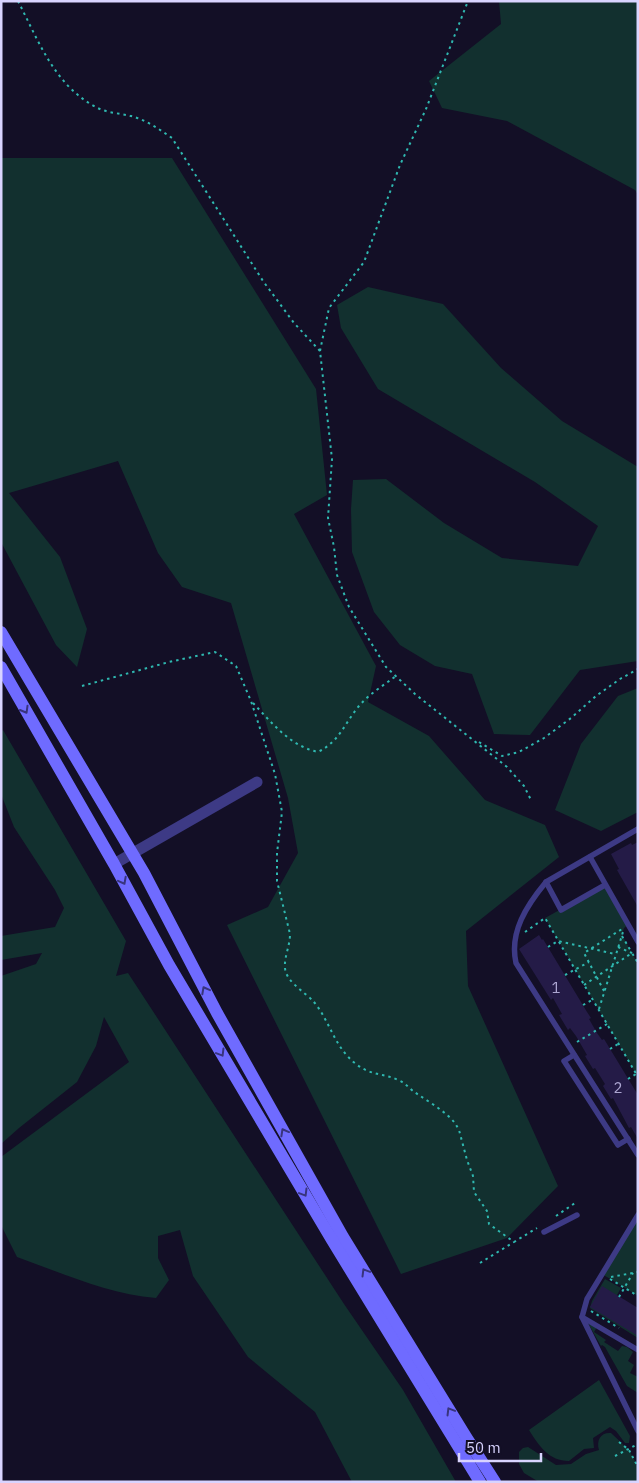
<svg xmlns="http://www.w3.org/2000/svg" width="639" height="1483" font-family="'IBM Plex Sans',sans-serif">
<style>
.green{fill:#12302f}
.building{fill:#241b47}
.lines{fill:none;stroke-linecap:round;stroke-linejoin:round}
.path{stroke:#2fb8b0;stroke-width:2;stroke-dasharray:2.5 4;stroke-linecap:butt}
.lane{stroke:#3d3a85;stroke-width:5.5}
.street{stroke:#3d3a85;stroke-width:11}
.secondary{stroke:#6f6bff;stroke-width:12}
.oneway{stroke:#38347d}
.labels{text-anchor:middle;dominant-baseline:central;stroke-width:4;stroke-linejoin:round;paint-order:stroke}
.number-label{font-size:15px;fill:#aca6d1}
</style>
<rect width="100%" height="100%" fill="#130f26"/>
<!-- green -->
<g class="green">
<path d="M499 1H638V195L635 190 507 121 442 108 429 81 501 24Z"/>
<path d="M1 158H172L316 389 327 495 294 514 376 666 368 702 429 736 485 800 545 825 559 857 466 931 468 986 558 1186 507 1238 401 1274 227 925 268 907 298 853 288 798 231 603 182 587 158 553 118 461 9 493 60 557 87 629 77 667 56 645 1 542Z"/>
<path d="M368 287 443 304 501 368 562 421 638 467V661L580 670 530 735 494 734 472 674 435 666 400 645 374 612 352 552 351 509 353 480 386 479 444 523 502 558 578 566 598 526 535 482 378 389 341 328 337 305Z"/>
<path d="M638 688V812L601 831 555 810 581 744 618 696Z"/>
<path d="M3 730 126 941 116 976 128 973 344 1304 403 1390 456 1482H352L315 1412 248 1357 193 1276 180 1230 158 1236V1258L169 1280 156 1298C108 1294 62 1273 17 1257L1 1225V1157L129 1062 104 1017 96 1046 77 1082 19 1128 1 1144V976L36 964 42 953 1 960V936L55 927 64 908 55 890 14 827 1 794V731Z"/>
<path d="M605 885 628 925 624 928 622 935 638 964V1077L545 918Z"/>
<path d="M635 1220 638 1221V1296L602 1274Z"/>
<path d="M605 1279 621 1288 617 1295 638 1338 590 1308 592 1301Z"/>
<path d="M588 1323 597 1327 594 1332 606 1340 604 1342 618 1351 622 1346 627 1347 633 1352 628 1361 634 1365 630 1373 638 1377V1393L627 1386 605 1347 602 1345 601 1346Z"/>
<path d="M599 1380 630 1436 629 1443H625L616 1431 610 1427 593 1438 594 1448 584 1449 569 1461C549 1461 539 1446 529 1430Z"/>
<path d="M611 1433 629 1450 638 1467V1482H539L524 1473 519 1464V1452L523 1448 528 1447 556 1465 571 1464 586 1454 599 1450C596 1440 601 1432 611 1433Z"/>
</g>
<!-- building -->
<g class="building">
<path d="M638 842V907L617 870 619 869 611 854 631 843 632 845Z"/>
<path d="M539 935 542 940 543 939 587 1012 591 1018 589 1019 597 1033 602 1040 604 1039 638 1095V1139L631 1127 629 1128 613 1098 611 1099 603 1086 605 1084 595 1068 593 1069 585 1056 587 1055 576 1036 570 1028 568 1030 559 1015 562 1014 553 998 551 1000 519 949Z"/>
<path d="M602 1286 638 1308V1336L590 1307Z"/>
</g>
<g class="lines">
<!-- path -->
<g class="path">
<path d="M18 1C38 40 54 84 94 106 105 113 119 113 131 116 146 120 159 129 172 138L263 281 294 323 320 351 332 459 328 518 334 547 337 575 349 607 386 667 415 694 507 767 524 786 531 800"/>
<path d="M320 351 329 308 364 262 400 165 426 109 468 1"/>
<path d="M82 686 169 662 215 652 236 666 251 701 275 774 282 812 277 853V881L290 934C290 946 284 957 285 968 286 982 305 992 314 1002 331 1023 334 1047 356 1064 371 1076 384 1073 398 1080 404 1082 408 1087 413 1091 427 1101 444 1110 455 1123L459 1130 467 1160 473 1176 474 1192 487 1211 489 1224 514 1242 537 1228"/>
<path d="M253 703C272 723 290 746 318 752 340 741 344 724 359 706 369 694 384 685 396 676"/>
<path d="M479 742 502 756 519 752 544 738 571 718 596 696 620 679 638 669"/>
<path d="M525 932 545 918 638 1077"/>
<path d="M622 936 632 953"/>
<path d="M548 947 558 941 615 954"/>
<path d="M618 947 632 953"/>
<path d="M565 975 589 962"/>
<path d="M584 985 632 953 638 963"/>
<path d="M604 991 584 953 622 929"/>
<path d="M583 1005 592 1000"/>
<path d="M599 1009 623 932"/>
<path d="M577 1042 607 1024"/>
<path d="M610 1049 618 1044"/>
<path d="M628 1079 636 1074"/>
<path d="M556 1216 575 1203"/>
<path d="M480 1263 514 1242"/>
<path d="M611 1277 638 1272"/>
<path d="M610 1279 638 1296"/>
<path d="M619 1297 633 1273"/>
<path d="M591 1311 619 1328"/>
<path d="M619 1442 629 1450 638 1467"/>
<path d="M615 1456 638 1444"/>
</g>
<!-- lane -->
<g class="lane">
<path d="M638 829 546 882C527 905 509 932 516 963L638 1155"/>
<path d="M590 857 638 942"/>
<path d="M546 882 561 910 605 885"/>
<path d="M574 1055 564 1061 618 1145 628 1139"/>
<path d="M638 1215 587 1299 582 1317 638 1350"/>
<path d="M544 1232 577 1215"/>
<path d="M582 1317 638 1431"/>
</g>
<!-- street -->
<path class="street" d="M114 864 257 782"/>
<!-- secondary -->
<g class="secondary">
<path d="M1 632 144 873 217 1013 343 1237 466 1437 495 1482"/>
<path d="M1 667 114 864 169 965 332 1240 480 1482"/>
</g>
</g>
<!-- one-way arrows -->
<defs><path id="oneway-chevron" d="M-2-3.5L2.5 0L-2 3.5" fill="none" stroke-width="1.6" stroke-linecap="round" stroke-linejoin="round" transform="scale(1.25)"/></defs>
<g class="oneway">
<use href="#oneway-chevron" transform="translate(25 710) rotate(60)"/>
<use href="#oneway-chevron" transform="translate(123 881) rotate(62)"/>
<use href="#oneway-chevron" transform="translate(205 990) rotate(-118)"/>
<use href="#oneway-chevron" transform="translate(221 1053) rotate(59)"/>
<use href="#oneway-chevron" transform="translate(284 1132) rotate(-119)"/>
<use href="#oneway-chevron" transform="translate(304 1193) rotate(59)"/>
<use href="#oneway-chevron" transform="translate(365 1272) rotate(-121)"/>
<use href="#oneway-chevron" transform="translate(450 1411) rotate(-121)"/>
</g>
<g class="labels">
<!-- number labels -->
<g class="number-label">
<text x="556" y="987">1</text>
<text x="618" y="1087">2</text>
</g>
</g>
<!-- border -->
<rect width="639" height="1483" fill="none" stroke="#d9d4ff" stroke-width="5"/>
<!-- scale -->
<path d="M459 1453v8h82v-8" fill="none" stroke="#d9d4ff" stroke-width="2.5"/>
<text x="466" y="1453" font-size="15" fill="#d9d4ff" stroke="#130f26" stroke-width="4" paint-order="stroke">50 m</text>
</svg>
